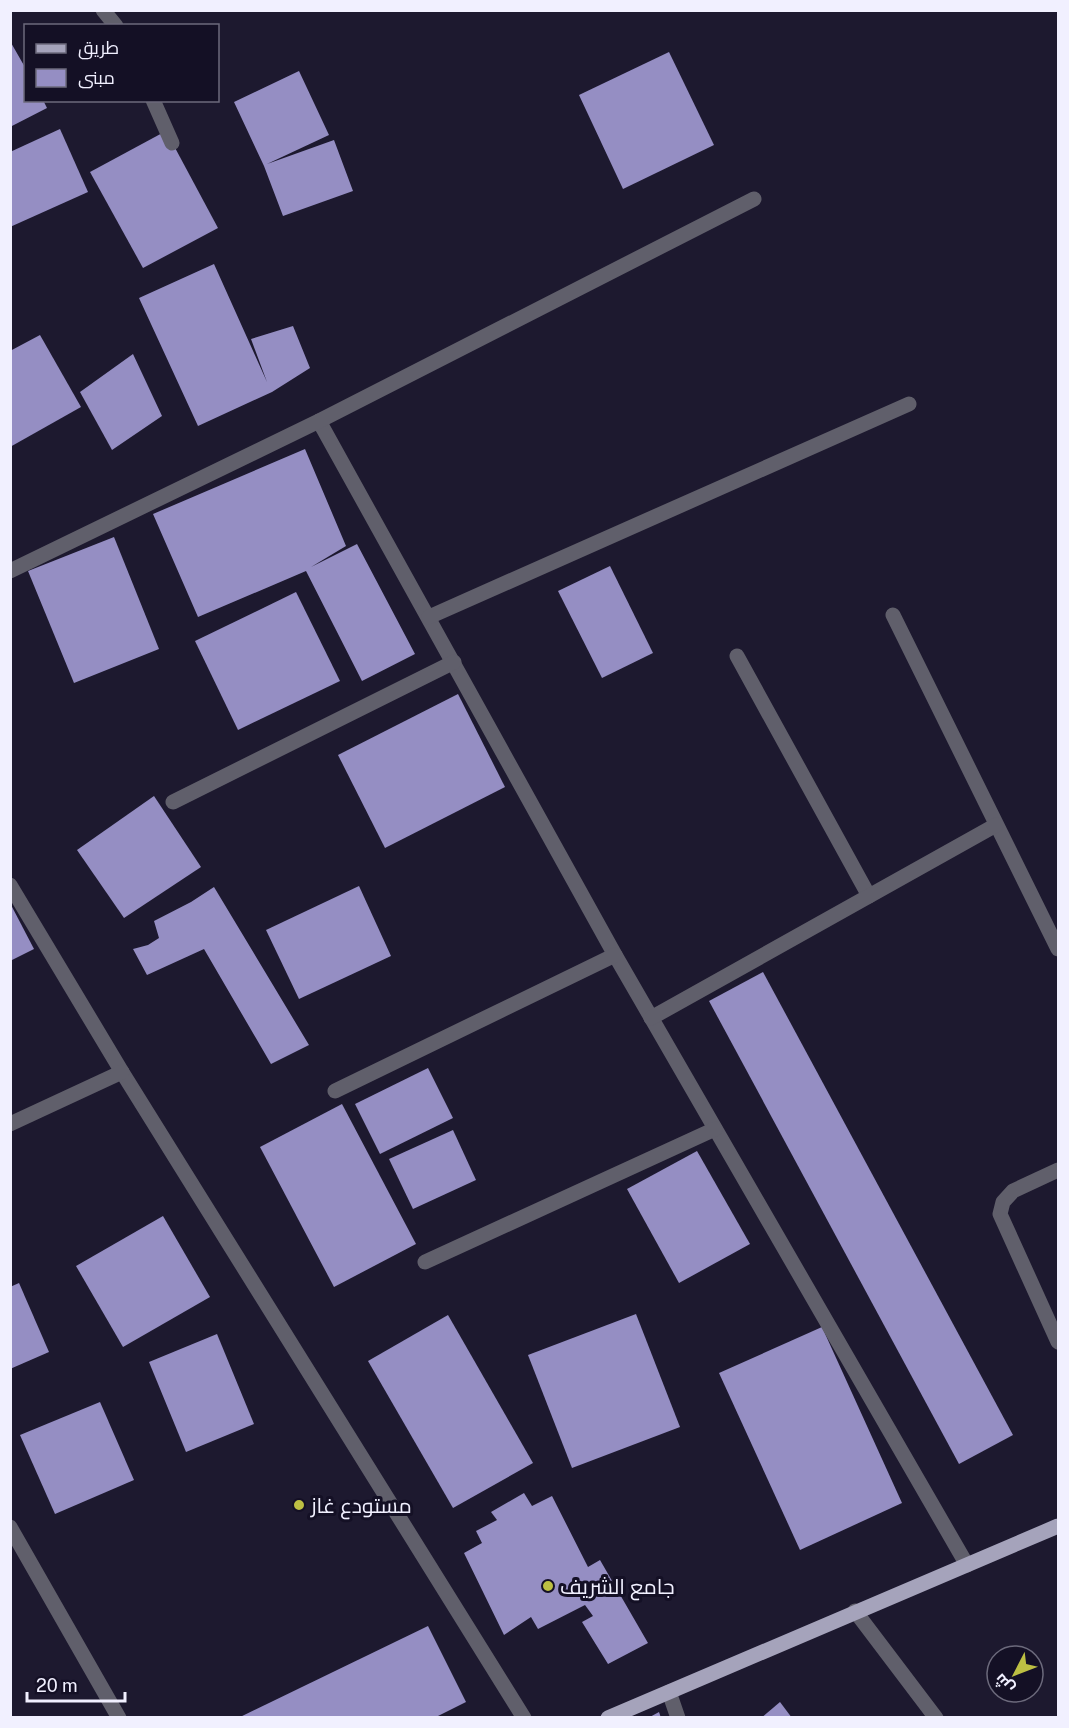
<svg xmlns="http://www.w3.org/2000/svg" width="1069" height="1728" font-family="'Public Sans',Cairo,sans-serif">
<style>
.building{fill:#958ec3}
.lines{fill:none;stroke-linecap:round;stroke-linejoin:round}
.minor{stroke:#605f6b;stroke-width:15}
.major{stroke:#a5a3bb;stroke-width:15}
.poi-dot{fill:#bdbf43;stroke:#141025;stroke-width:2}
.labels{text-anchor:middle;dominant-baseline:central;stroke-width:6;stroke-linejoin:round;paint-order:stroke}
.poi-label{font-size:21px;fill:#f1f0ff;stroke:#141025;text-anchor:start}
</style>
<rect width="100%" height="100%" fill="#1d192f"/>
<!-- building -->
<g class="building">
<path d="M10 41 26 69V100H43L47 108 10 127Z"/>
<path d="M669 52 714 145 623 189 579 95Z"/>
<path d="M299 71 329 135 267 164 334 140 353 191 283 216 264 166 234 102Z"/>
<path d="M60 129 88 192 10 227V152Z"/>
<path d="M166 131 218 228 143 268 90 172Z"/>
<path d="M214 264 267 382 251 339 293 326 310 368 272 392 198 426 139 298Z"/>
<path d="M40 335 81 407 10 447V351Z"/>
<path d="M133 354 162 416 112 450 80 392Z"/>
<path d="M305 449 346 546 311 567 357 544 415 654 362 681 306 571 198 617 153 514Z"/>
<path d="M114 537 159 649 74 683 28 571Z"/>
<path d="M610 566 653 653 602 678 558 591Z"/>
<path d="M296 592 340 681 238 730 195 641Z"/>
<path d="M458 694 505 787 385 848 338 755Z"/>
<path d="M154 796 201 867 124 918 77 850Z"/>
<path d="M359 886 391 956 299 999 266 930Z"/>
<path d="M214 887 309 1045 271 1064 204 949 147 975 133 949 148 945 159 938 154 921 191 902Z"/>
<path d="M10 903 34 949 10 961Z"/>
<path d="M763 972 1013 1435 959 1464 709 1001Z"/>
<path d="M428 1068 453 1118 380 1154 355 1104Z"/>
<path d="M342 1104 416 1244 334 1287 260 1147Z"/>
<path d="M453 1130 476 1180 413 1209 389 1159Z"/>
<path d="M697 1151 750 1244 679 1283 627 1189Z"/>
<path d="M163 1216 210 1297 123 1347 76 1266Z"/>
<path d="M19 1283 49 1352 10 1369V1287Z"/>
<path d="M636 1314 680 1427 572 1468 528 1355Z"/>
<path d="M448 1315 533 1463 453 1508 368 1361Z"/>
<path d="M822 1327 902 1503 800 1550 719 1373Z"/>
<path d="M217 1334 254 1424 186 1452 149 1362Z"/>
<path d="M100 1402 134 1480 55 1514 20 1435Z"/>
<path d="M524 1493 532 1506 552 1496 588 1567 600 1560 648 1643 608 1664 582 1622 593 1616 585 1605 538 1629 531 1617 504 1635 464 1553 482 1543 476 1531 497 1520 491 1512Z"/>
<path d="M428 1626 466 1702 434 1718H238Z"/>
<path d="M780 1702 792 1718H761Z"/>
<path d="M659 1712 661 1718H648Z"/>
</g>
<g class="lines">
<!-- minor -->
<g class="minor">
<path d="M103 10 116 26"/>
<path d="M153 100 172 143"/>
<path d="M319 421 615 955 967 1565"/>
<path d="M10 571 319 421 754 199"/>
<path d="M893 615 1058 949"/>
<path d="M429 617 909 404"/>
<path d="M737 656 869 896"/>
<path d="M173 802 454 662"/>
<path d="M10 885 122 1072 524 1718"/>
<path d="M651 1018 996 825"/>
<path d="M335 1091 615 955"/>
<path d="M10 1124 122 1072"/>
<path d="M1058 1170 1013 1191 1003 1202 1000 1214 1058 1342"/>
<path d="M425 1262 715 1129"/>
<path d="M10 1527 119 1718"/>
<path d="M855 1611 936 1718"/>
<path d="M669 1692 678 1718"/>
</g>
<!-- major -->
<path class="major" d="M608 1718 1058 1526"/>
</g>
<!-- markers -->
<g class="poi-dot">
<circle cx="299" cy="1505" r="6"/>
<circle cx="548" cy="1586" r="6"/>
</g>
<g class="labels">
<!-- poi labels -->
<g class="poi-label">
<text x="311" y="1505">مستودع غاز</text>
<text x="560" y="1586">جامع الشريف</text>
</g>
</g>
<!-- border -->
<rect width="1069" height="1728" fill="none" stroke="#f1f0ff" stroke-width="24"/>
<!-- legend -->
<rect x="24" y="24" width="195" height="78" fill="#141025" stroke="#6c6a7c" stroke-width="1.5"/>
<rect x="36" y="44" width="30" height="9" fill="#a5a3bb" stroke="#6c6a7c" stroke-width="1.5"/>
<text x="78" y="54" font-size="18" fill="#f1f0ff">طريق</text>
<rect x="36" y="69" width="30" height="18" fill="#958ec3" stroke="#6c6a7c" stroke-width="1.5"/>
<text x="78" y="84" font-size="18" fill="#f1f0ff">مبنى</text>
<!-- north arrow -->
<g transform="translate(1015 1674) rotate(228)"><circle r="28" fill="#141025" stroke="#6c6a7c" stroke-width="1.5"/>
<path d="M0-4.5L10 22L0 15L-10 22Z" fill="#bdbf43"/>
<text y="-9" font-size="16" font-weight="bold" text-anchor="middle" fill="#f1f0ff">ش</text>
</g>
<!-- scale -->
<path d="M27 1692v9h98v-9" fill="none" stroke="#f1f0ff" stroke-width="3"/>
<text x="36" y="1692" font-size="18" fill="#f1f0ff" stroke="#141025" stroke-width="4.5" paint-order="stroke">20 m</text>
</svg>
